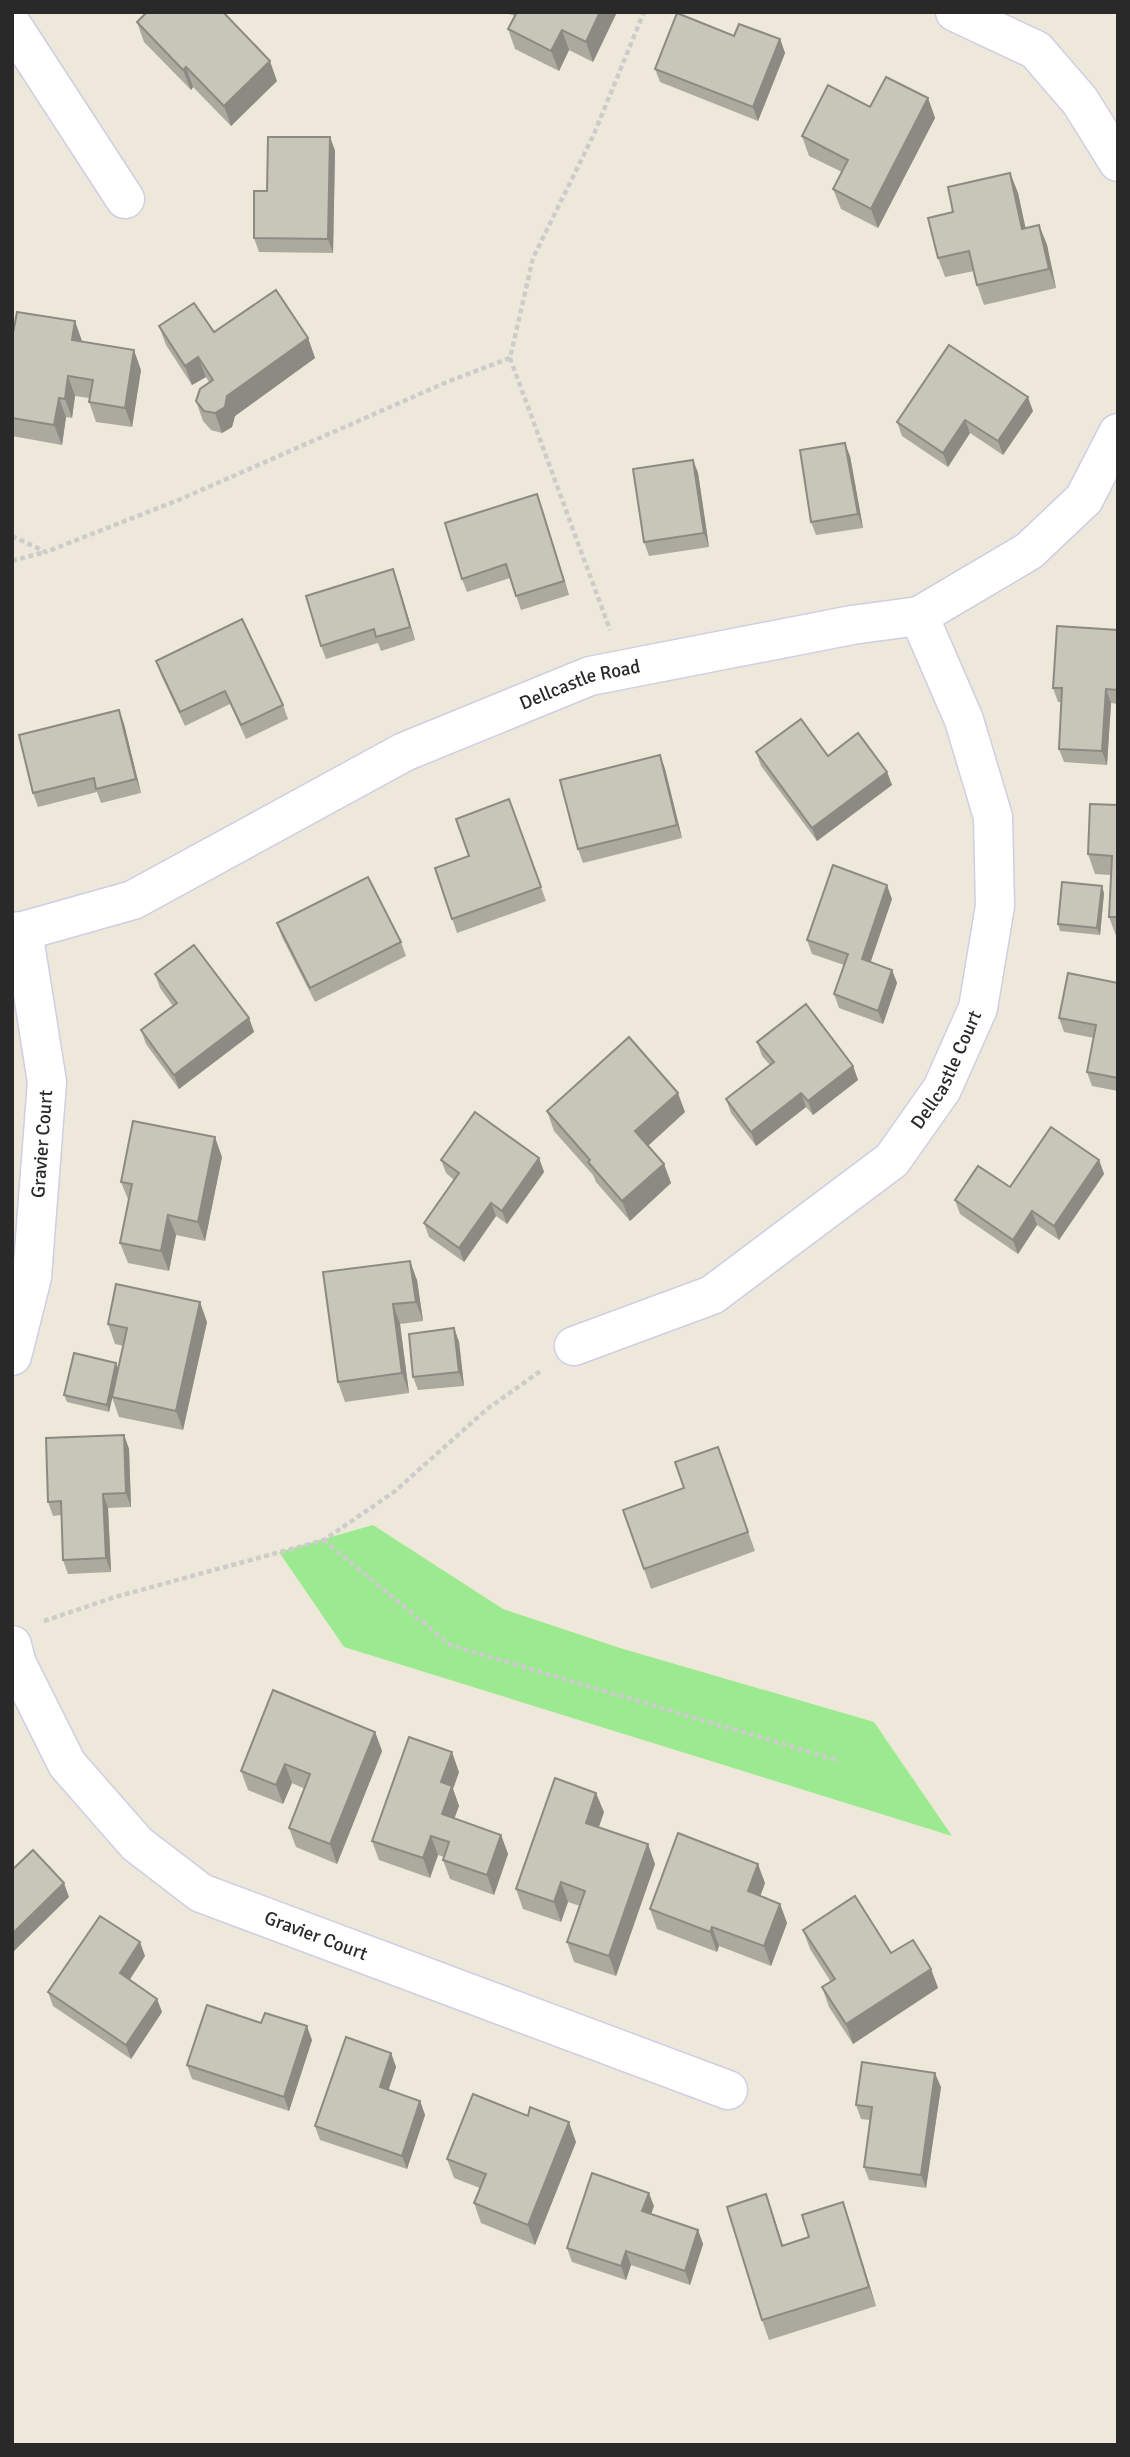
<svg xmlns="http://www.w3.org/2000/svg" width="1130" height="2457" font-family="Signika,sans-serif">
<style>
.grass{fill:#9cea8f}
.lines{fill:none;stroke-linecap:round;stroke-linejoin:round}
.minor-casing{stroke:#cecee4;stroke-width:41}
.path{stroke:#ccc;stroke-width:4.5;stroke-dasharray:5 3.5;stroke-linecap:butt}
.minor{stroke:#fff;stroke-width:38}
.wall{fill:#aca99f}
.shaded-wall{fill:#8c8a82}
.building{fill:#c8c5b9;stroke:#8c8a82;stroke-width:2}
.labels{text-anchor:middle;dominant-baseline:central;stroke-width:5;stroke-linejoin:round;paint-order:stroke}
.street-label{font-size:19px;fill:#292929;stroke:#fff}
</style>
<rect width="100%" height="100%" fill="#ede8d9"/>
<!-- grass -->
<path class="grass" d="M373 1525 503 1609 620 1648 874 1722 952 1836 344 1647 279 1552Z"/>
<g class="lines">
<defs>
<g id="minor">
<path d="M955 12 1036 50 1080 101 1118 162"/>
<path d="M12 25 125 199"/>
<path id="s1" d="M12 932 23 931 133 900 404 752 590 676 852 625 919 616 1029 551 1084 499 1118 433"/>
<path id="s2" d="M574 1346 712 1295 892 1160 942 1089 978 1008 995 906 993 817 964 720 919 616"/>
<path id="s3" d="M12 1356 32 1277 47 1082 23 931"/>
<path id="s4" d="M12 1645 17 1664 67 1764 137 1844 201 1893 728 2090"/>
</g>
</defs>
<!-- minor casing -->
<use href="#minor" class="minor-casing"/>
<!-- path -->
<g class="path">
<path d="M510 358 610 630"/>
<path d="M12 536 46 552 181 499 447 382 510 358 533 258 594 134 644 12"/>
<path d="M12 561 45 552"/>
<path d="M324 1540 450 1645 840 1761"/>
<path d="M44 1621 115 1597 324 1540 394 1492 487 1409 542 1370"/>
</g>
<!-- minor -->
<use href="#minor" class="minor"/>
</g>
<!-- wall -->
<g class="wall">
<path d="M509 12H617L593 62 569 50 559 71 515 49 508 29 515 16 509 14Z"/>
<path d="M137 22 277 81 231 126 193 87 191 90 144 42Z"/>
<path d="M734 36 780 39 785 53 758 121 660 82 655 69Z"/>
<path d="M928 98 935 118 878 228 841 209 833 189 842 172 809 156 802 136 870 107Z"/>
<path d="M330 137 335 151 333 253 259 252 254 238 267 191Z"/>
<path d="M1010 173 1018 193 1025 228 1039 225 1047 245 1056 288 984 305 977 285 974 271 945 277 938 258 953 212Z"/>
<path d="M159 326 214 332 308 338 315 358 235 416 232 427 222 433 211 430 203 421 196 401 209 382 206 377 192 385 166 345Z"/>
<path d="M12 338 82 341 141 370 132 427 96 422 89 402V398L75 396 72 418 66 417 62 445 12 436Z"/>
<path d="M1033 411 1003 455 970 433 948 467 902 436 897 422Z"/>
<path d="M850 456 863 528 816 535 811 522Z"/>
<path d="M693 460 698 473 709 547 649 556 644 542Z"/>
<path d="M542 508 569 595 521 610 510 578 467 592 462 579Z"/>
<path d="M393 569 415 640 381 651 378 643 326 659 321 646Z"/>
<path d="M1118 630V704L1111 703 1107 765 1064 762 1059 749 1062 702H1058L1053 688Z"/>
<path d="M156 661 283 705 288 719 246 739 230 704 185 726 161 675Z"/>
<path d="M119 710 124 724 141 793 101 803 97 792 38 807 33 793Z"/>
<path d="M756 752 828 756 887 772 892 785 817 841 761 766Z"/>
<path d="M660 755 665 769 682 838 583 863 578 849Z"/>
<path d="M509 799 546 901 457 933 435 868 469 856Z"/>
<path d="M1118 805V936H1116L1109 917 1111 875 1095 874 1088 854Z"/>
<path d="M1104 893 1100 935 1060 931 1058 924Z"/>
<path d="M892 899 870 962 892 970 897 983 883 1024 839 1008 834 994 844 965 812 954 807 940Z"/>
<path d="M277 923 401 942 406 956 315 1002 282 937Z"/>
<path d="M155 974 249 1018 254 1032 179 1089 146 1044 141 1030 173 1006 160 988Z"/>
<path d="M1118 983V1091L1092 1086 1087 1072 1094 1038 1064 1032 1059 1018Z"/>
<path d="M757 1042 853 1066 858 1080 813 1115 806 1107 756 1146 731 1113 726 1099 770 1065 762 1056Z"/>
<path d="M547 1111 685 1112 648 1146 664 1164 671 1183 630 1221 596 1182 593 1175 554 1131Z"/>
<path d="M222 1157 205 1241 176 1235 169 1271 128 1263 120 1243 129 1202 121 1182Z"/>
<path d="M539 1158 544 1172 507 1224 496 1216 464 1262 429 1237 424 1223 454 1180 446 1173 441 1160Z"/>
<path d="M1099 1160 1104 1174 1059 1240 1037 1225 1018 1254 960 1214 955 1200 1010 1187Z"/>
<path d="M323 1272 417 1280 423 1321 400 1324 409 1393 345 1402 338 1382Z"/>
<path d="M207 1322 183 1430 119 1417 112 1397 109 1412 67 1402 64 1395 118 1369 124 1346 115 1344 108 1324Z"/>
<path d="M454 1328 459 1342 464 1386 418 1390 413 1377Z"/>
<path d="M124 1435 129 1449 131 1507 108 1508 111 1572 68 1574 63 1560 62 1515 53 1516 48 1502Z"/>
<path d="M718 1447 755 1551 651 1589 623 1510 684 1488Z"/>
<path d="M375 1732 382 1751 337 1864 296 1847 289 1828 305 1789 292 1783 283 1804 248 1790 241 1771Z"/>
<path d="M459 1772 453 1789 459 1806 454 1818 501 1835 508 1854 494 1895 450 1879 443 1860 444 1857 438 1855 430 1878 379 1860 372 1841Z"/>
<path d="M604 1812 599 1827 655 1864 616 1976 574 1962 567 1942 580 1906 568 1902 561 1922 523 1909 516 1889Z"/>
<path d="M765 1883 760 1896 780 1904 787 1923 771 1966 719 1946 717 1952 657 1929 650 1909Z"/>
<path d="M803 1930 891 1953 931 1969 938 1988 853 2044 829 2007 822 1987 831 1982 810 1949Z"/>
<path d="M145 1956 129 1980 157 1999 162 2012 131 2059 53 2006 48 1992Z"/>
<path d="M312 2040 289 2111 192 2079 187 2065Z"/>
<path d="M391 2053 396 2067 388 2090 420 2101 425 2115 407 2169 320 2140 315 2126Z"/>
<path d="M941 2087 926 2188 869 2180 864 2167 870 2120 861 2119 856 2105Z"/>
<path d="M528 2116 576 2142 535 2245 481 2223 474 2203 480 2188 454 2178 447 2159Z"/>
<path d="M766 2194 783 2245 809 2237 843 2202 876 2306 769 2340 762 2320Z"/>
<path d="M654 2206 651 2214 698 2230 703 2244 690 2285 631 2265 626 2280 572 2262 567 2248Z"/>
</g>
<!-- shaded-wall -->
<g class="shaded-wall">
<path d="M600 12H617L593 62 586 42Z"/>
<path d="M562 30 569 50 559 71 551 51Z"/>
<path d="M780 39 785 53 758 121 753 107Z"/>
<path d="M270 61 277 81 231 126 224 106Z"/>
<path d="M186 67 193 87 191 90 183 70Z"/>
<path d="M928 98 935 118 878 228 871 209Z"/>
<path d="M330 137 335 151 333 253 328 239Z"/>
<path d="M1010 173 1018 193 1030 248 1022 229Z"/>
<path d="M1039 225 1047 245 1056 288 1049 269Z"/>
<path d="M75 321 82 341 72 340Z"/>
<path d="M308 338 315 358 235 416 232 427 222 433 215 413 227 396Z"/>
<path d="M134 350 141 370 132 427 125 408Z"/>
<path d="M198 357 206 377 192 385 185 366Z"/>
<path d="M68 376 75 396 72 418 65 399Z"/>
<path d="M1028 397 1033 411 1003 455 998 441Z"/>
<path d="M59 398 66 417 62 445 54 425Z"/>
<path d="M965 420 970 433 948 467 943 453Z"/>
<path d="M845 443 850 456 863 528 858 514Z"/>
<path d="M693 460 698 473 709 547 704 533Z"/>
<path d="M537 494 542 508 569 595 564 581Z"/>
<path d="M393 569 398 583 415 640 410 627Z"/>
<path d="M1106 689 1111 703 1107 765 1102 751Z"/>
<path d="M119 710 124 724 141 793 136 779Z"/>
<path d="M660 755 665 769 682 838 677 825Z"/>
<path d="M887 772 892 785 817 841 812 828Z"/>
<path d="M887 885 892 899 867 973 862 959Z"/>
<path d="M1102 886 1104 893 1100 935 1097 928Z"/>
<path d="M892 970 897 983 883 1024 878 1011Z"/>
<path d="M249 1018 254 1032 179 1089 174 1075Z"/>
<path d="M853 1066 858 1080 813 1115 808 1101Z"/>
<path d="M678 1093 685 1112 642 1151 635 1131Z"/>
<path d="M801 1093 806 1107 756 1146 751 1132Z"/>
<path d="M215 1137 222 1157 205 1241 198 1222Z"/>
<path d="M539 1158 544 1172 507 1224 502 1211Z"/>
<path d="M1099 1160 1104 1174 1059 1240 1054 1226Z"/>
<path d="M664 1164 671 1183 630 1221 622 1201Z"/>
<path d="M491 1203 496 1216 464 1262 459 1248Z"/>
<path d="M1032 1211 1037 1225 1018 1254 1013 1240Z"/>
<path d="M168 1215 176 1235 169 1271 161 1251Z"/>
<path d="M410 1261 417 1280 423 1321 416 1302Z"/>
<path d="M200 1302 207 1322 183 1430 176 1411Z"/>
<path d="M393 1304 400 1324 409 1393 402 1373Z"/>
<path d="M454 1328 459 1342 464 1386 459 1372Z"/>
<path d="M116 1363 119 1370 109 1412 107 1405Z"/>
<path d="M124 1435 129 1449 131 1507 126 1493Z"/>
<path d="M103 1494 108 1508 111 1572 106 1558Z"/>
<path d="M375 1732 382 1751 337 1864 330 1844Z"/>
<path d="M452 1752 459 1772 453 1789 459 1806 449 1833 442 1814 441 1782Z"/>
<path d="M285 1764 292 1783 283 1804 276 1785Z"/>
<path d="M596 1793 604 1812 593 1843 586 1823Z"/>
<path d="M501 1835 508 1854 494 1895 487 1875Z"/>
<path d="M431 1836 438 1855 430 1878 423 1858Z"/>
<path d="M648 1844 655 1864 616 1976 609 1956Z"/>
<path d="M758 1864 765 1883 755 1911 748 1891Z"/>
<path d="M561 1882 568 1902 561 1922 554 1902Z"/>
<path d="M64 1883 69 1897 12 1953V1934Z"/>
<path d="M780 1904 787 1923 771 1966 764 1946Z"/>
<path d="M712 1927 719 1946 717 1952 710 1932Z"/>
<path d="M140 1942 145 1956 125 1987 120 1973Z"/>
<path d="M931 1969 938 1988 853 2044 846 2024Z"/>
<path d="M157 1999 162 2012 131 2059 126 2045Z"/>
<path d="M307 2026 312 2040 289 2111 284 2097Z"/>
<path d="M391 2053 396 2067 385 2101 380 2087Z"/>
<path d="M935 2073 941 2087 926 2188 921 2175Z"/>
<path d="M420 2101 425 2115 407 2169 402 2156Z"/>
<path d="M569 2122 576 2142 535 2245 528 2225Z"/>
<path d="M649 2193 654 2206 647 2225 642 2211Z"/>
<path d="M766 2194 773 2214 789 2265 782 2246Z"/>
<path d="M843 2202 850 2222 876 2306 869 2287Z"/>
<path d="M698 2230 703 2244 690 2285 685 2271Z"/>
<path d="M626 2251 631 2265 626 2280 621 2266Z"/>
</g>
<!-- building -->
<g class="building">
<path d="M147 12H223L270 61 224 106 186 67 183 70 137 22Z"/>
<path d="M517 12H600L586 42 562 30 551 51 508 29Z"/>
<path d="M677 13 734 36 739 24 780 39 753 107 655 69Z"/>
<path d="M886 77 928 98 871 209 833 189 848 160 802 136 828 85 870 107Z"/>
<path d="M268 137H330L328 239 254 238V191H267Z"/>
<path d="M1010 173 1022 229 1039 225 1049 269 977 285 969 251 938 258 928 218 953 212 948 187Z"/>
<path d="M276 290 308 338 227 396 225 407 215 413 204 411 196 401 200 389 213 380 198 357 185 366 159 326 194 303 214 332Z"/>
<path d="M17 312 75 321 72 340 134 350 125 408 89 402 93 380 68 376 65 399 59 398 54 425 12 418V338Z"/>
<path d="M949 345 1028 397 998 441 965 420 943 453 897 422Z"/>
<path d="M845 443 858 514 811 522 800 450Z"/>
<path d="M693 460 704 533 644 542 633 469Z"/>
<path d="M537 494 564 581 516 596 506 564 462 579 445 523Z"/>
<path d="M393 569 410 627 376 637 374 629 321 646 306 596Z"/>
<path d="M242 619 283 705 241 725 225 691 180 712 156 661Z"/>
<path d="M1057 626 1118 630V690L1106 689 1102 751 1059 749 1062 688H1053Z"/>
<path d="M119 710 136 779 96 789 94 778 33 793 19 735Z"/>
<path d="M801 719 828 756 858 733 887 772 812 828 756 752Z"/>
<path d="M660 755 677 825 578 849 560 780Z"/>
<path d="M509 799 541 887 452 919 435 868 469 856 456 819Z"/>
<path d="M1090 804 1118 805V917H1109L1112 856 1088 854Z"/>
<path d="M833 865 887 885 862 959 892 970 878 1011 834 994 848 954 807 940Z"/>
<path d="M368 877 401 942 310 988 277 923Z"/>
<path d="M1062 882 1102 886 1097 928 1058 924Z"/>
<path d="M194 945 249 1018 174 1075 141 1030 177 1003 155 974Z"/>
<path d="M1068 973 1118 983V1078L1087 1072 1096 1025 1059 1018Z"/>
<path d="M806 1004 853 1066 808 1101 801 1093 751 1132 726 1099 774 1062 757 1042Z"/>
<path d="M629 1037 678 1093 635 1131 664 1164 622 1201 588 1162 590 1160 547 1111Z"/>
<path d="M475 1112 539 1158 502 1211 491 1203 459 1248 424 1223 459 1173 441 1160Z"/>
<path d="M133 1121 215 1137 198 1222 168 1215 161 1251 120 1243 132 1184 121 1182Z"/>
<path d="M1051 1127 1099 1160 1054 1226 1032 1211 1013 1240 955 1200 978 1166 1010 1187Z"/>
<path d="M410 1261 416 1302 393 1304 402 1373 338 1382 323 1272Z"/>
<path d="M116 1284 200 1302 176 1411 112 1397 127 1328 108 1324Z"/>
<path d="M454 1328 459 1372 413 1377 409 1334Z"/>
<path d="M74 1353 116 1363 107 1405 64 1395Z"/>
<path d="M124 1435 126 1493 103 1494 106 1558 63 1560 61 1501 48 1502 46 1438Z"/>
<path d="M718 1447 748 1532 644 1569 623 1510 684 1488 675 1462Z"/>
<path d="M273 1690 375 1732 330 1844 289 1828 310 1774 285 1764 276 1785 241 1771Z"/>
<path d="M409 1737 452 1752 441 1782 452 1786 442 1814 501 1835 487 1875 443 1860 449 1842 431 1836 423 1858 372 1841Z"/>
<path d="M555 1778 596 1793 586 1823 648 1844 609 1956 567 1942 585 1891 561 1882 554 1902 516 1889Z"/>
<path d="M678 1833 758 1864 748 1891 780 1904 764 1946 712 1927 710 1932 650 1909Z"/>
<path d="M33 1850 64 1883 12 1934V1870Z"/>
<path d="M855 1896 891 1953 913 1940 931 1969 846 2024 822 1987 835 1979 803 1930Z"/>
<path d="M100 1916 140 1942 120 1973 157 1999 126 2045 48 1992Z"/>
<path d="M207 2005 261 2023 265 2013 307 2026 284 2097 187 2065Z"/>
<path d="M346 2037 391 2053 380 2087 420 2101 402 2156 315 2126Z"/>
<path d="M862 2062 935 2073 921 2175 864 2167 872 2107 856 2105Z"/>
<path d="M473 2094 528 2116 530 2107 569 2122 528 2225 474 2203 486 2174 447 2159Z"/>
<path d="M592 2173 649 2193 642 2211 698 2230 685 2271 626 2251 621 2266 567 2248Z"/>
<path d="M766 2194 782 2246 809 2237 802 2215 843 2202 869 2287 762 2320 727 2207Z"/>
</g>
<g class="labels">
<!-- street labels -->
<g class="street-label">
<text stroke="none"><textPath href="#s1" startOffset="623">Dellcastle Road</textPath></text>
<text stroke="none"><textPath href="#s2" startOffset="478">Dellcastle Court</textPath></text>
<text stroke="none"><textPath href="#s3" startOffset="215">Gravier Court</textPath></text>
<text stroke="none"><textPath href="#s4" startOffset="441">Gravier Court</textPath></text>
</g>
</g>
<!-- border -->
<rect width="1130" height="2457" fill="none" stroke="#292929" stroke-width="28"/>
</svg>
